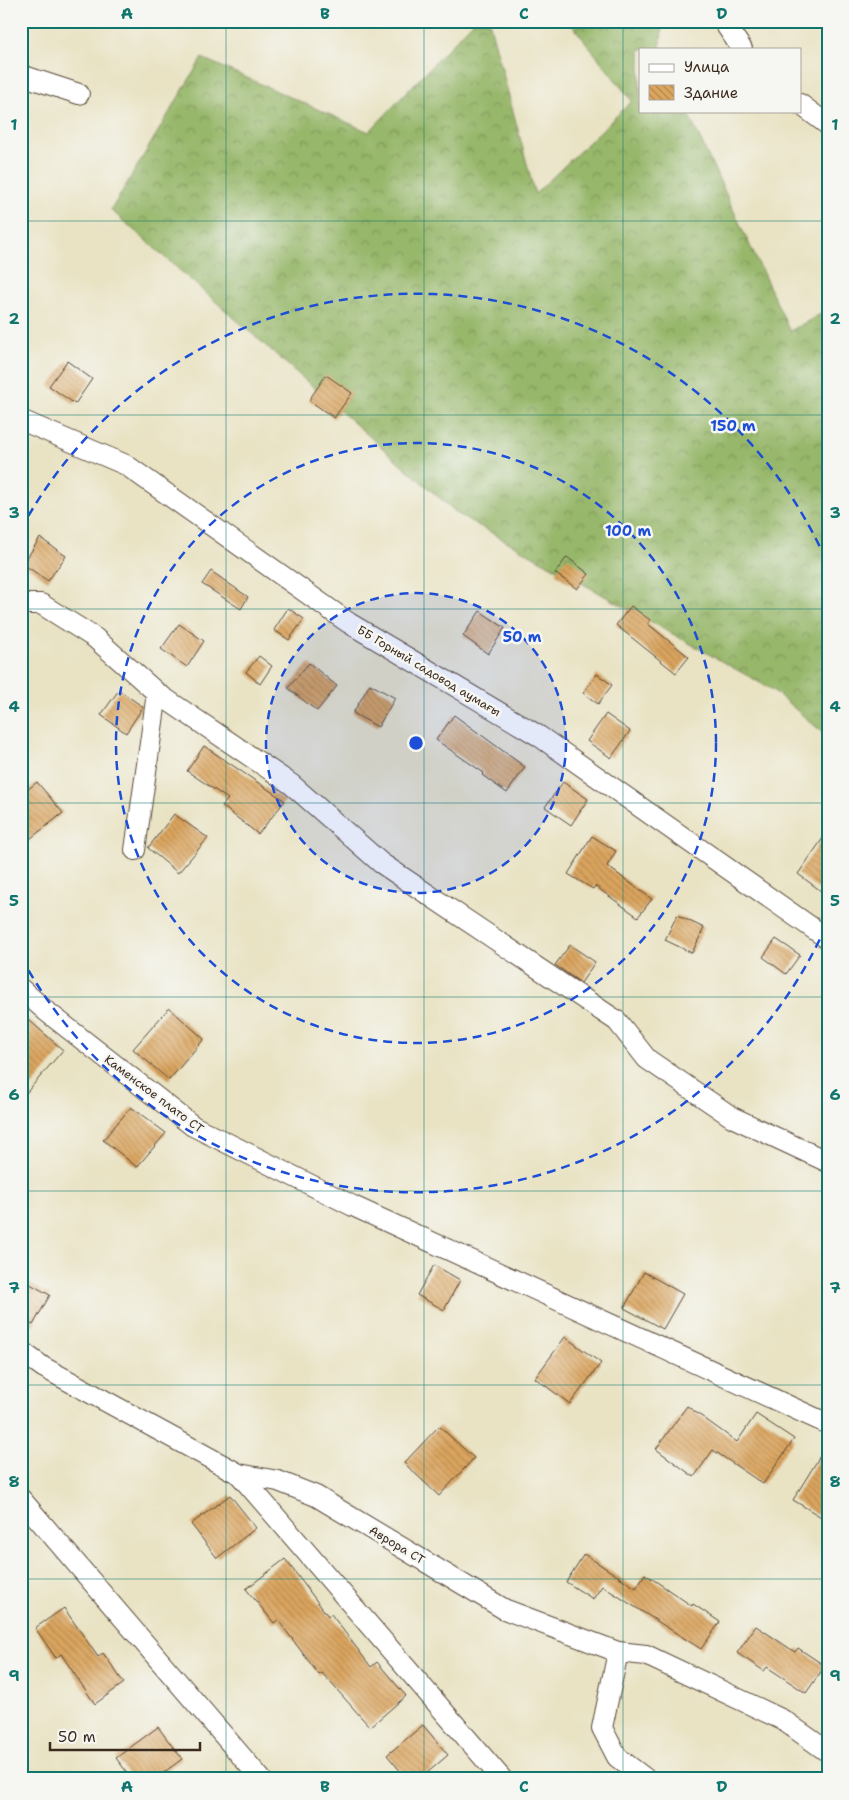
<svg xmlns="http://www.w3.org/2000/svg" width="849" height="1800" font-family="'Shantell Sans',sans-serif">
<style>
.forest{fill:url(#forest-crowns);stroke:#697044}
.building{fill:url(#building-back-hatch)}
.lines{fill:none;stroke-linecap:round;stroke-linejoin:round}
.street-casing{stroke:#554637;stroke-width:22}
.street{stroke:#fff;stroke-width:20}
.grid{fill:none;stroke:#0f766e;stroke-width:1;stroke-opacity:0.55}
.ring{fill:none;stroke:#1d4ed8;stroke-width:2.5;stroke-dasharray:9 6}
.labels{text-anchor:middle;dominant-baseline:central;stroke-width:5;stroke-linejoin:round;paint-order:stroke}
.street-label{font-size:12px;fill:#3b2a1e;stroke:#f6f6f2}
.centre{fill:#1d4ed8;stroke:#f6f6f2;stroke-width:2.5}
.ring-label{font-size:15px;text-anchor:middle;font-weight:bold;fill:#1d4ed8;stroke:#f6f6f2;stroke-width:5;stroke-linejoin:round;paint-order:stroke}
.neatline{fill:none;stroke:#0f766e;stroke-width:2}
.grid-label{font-size:16px;text-anchor:middle;font-weight:bold;fill:#0f766e}
</style>
<defs>
<pattern id="forest-crowns" width="20" height="18" patternUnits="userSpaceOnUse" patternTransform="scale(1.25)"><rect width="20" height="18" fill="#97b76a"/><path d="M2 6a3 3 0 1 1 6 0M12 15a3 3 0 1 1 6 0" fill="none" stroke="#7c9557"/></pattern>
<pattern id="building-back-hatch" width="6" height="6" patternUnits="userSpaceOnUse" patternTransform="scale(1.25)"><rect width="6" height="6" fill="#dba55e"/><path d="M-1 5l2 2M0 0l6 6M5-1l2 2" fill="none" stroke="#b3874d"/></pattern>
</defs>
<rect width="100%" height="100%" fill="#f6f6f2"/>
<filter id="ink" filterUnits="userSpaceOnUse"><feTurbulence type="fractalNoise" baseFrequency=".02" numOctaves="2"/><feDisplacementMap in="SourceGraphic" scale="10" xChannelSelector="R" yChannelSelector="G"/><feConvolveMatrix kernelMatrix="1 2 1 2 8 2 1 2 1" color-interpolation-filters="sRGB"/></filter>
<filter id="wash" filterUnits="userSpaceOnUse"><feTurbulence type="fractalNoise" baseFrequency=".0096" numOctaves="4" result="noise"/><feDisplacementMap in="SourceGraphic" scale="20" xChannelSelector="R" yChannelSelector="G"/><feGaussianBlur stdDeviation="1.12" result="paint"/><feColorMatrix in="noise" values="0 0 0 0 0 0 0 0 0 0 0 0 0 0 0 0 0 1.4 0 .05"/><feComposite in="paint" operator="in"/></filter>
<g filter="url(#wash)">
<rect width="100%" height="100%" fill="#e9e3c4"/>
<!-- forest -->
<path class="forest" d="M474 21H489L535 194 632 101 569 21H663L660 49H640V111H687L790 331 828 310V737L773 690 458 514 111 210 202 58 369 132Z"/>
<g id="blocks">
<!-- building -->
<g class="building">
<path d="M67 361 92 379 75 404 49 386Z"/>
<path d="M326 375 352 393 334 418 309 400Z"/>
<path d="M40 538 66 556 48 581 23 564Z"/>
<path d="M567 557 589 574 577 589 555 573Z"/>
<path d="M211 571 248 597 241 609 202 584Z"/>
<path d="M631 606 650 620 648 624 689 657 676 673 616 625Z"/>
<path d="M288 608 304 619 289 640 274 630Z"/>
<path d="M480 611 505 628 488 654 463 636Z"/>
<path d="M179 624 204 641 187 667 161 649Z"/>
<path d="M259 656 272 666 260 684 246 672Z"/>
<path d="M309 663 337 686 317 711 288 688Z"/>
<path d="M597 674 612 685 598 704 583 693Z"/>
<path d="M370 684 395 698 378 727 353 713Z"/>
<path d="M119 690 143 707 126 733 101 715Z"/>
<path d="M606 714 630 731 611 758 587 741Z"/>
<path d="M454 715 525 767 507 793 482 775 484 773 436 740Z"/>
<path d="M204 746 285 801 258 834 222 806 228 799 187 771Z"/>
<path d="M37 782 63 813 21 846V795Z"/>
<path d="M563 782 588 799 571 825 545 807Z"/>
<path d="M174 814 208 838 178 873 148 848Z"/>
<path d="M828 831V881L821 891 798 874Z"/>
<path d="M592 836 616 851 607 866 652 899 638 917 595 886 593 889 568 874Z"/>
<path d="M677 915 704 928 692 953 665 940Z"/>
<path d="M776 939 800 955 786 974 763 957Z"/>
<path d="M570 945 595 962 581 983 555 965Z"/>
<path d="M169 1008 204 1039 169 1080 133 1049Z"/>
<path d="M21 1013 63 1050 21 1099Z"/>
<path d="M131 1107 166 1133 137 1167 103 1140Z"/>
<path d="M434 1265 460 1280 444 1310 417 1295Z"/>
<path d="M644 1272 683 1294 663 1329 624 1308Z"/>
<path d="M21 1279 50 1295 33 1325 21 1319Z"/>
<path d="M565 1337 601 1363 570 1404 535 1378Z"/>
<path d="M687 1406 737 1442 756 1414 794 1439 763 1484 713 1450 694 1477 656 1449Z"/>
<path d="M439 1426 474 1458 439 1496 404 1463Z"/>
<path d="M828 1443V1521L793 1500Z"/>
<path d="M230 1495 256 1528 217 1558 191 1524Z"/>
<path d="M584 1554 636 1588 645 1574 692 1606 693 1604 720 1622 701 1649 602 1586 593 1599 566 1582Z"/>
<path d="M285 1559 328 1616 331 1614 371 1667 377 1662 406 1696 370 1727 322 1673 319 1675 278 1620 274 1623 246 1589Z"/>
<path d="M64 1608 98 1657 103 1653 124 1683 95 1704 61 1654 56 1658 35 1628Z"/>
<path d="M756 1626 795 1652 798 1648 825 1666 806 1693 767 1667 764 1671 737 1653Z"/>
<path d="M423 1725 448 1755 420 1779H407L387 1755Z"/>
<path d="M158 1727 182 1759 155 1779H132L116 1758Z"/>
</g>
</g>
</g>
<g filter="url(#ink)">
<use href="#blocks" fill-opacity="0" stroke="#554637" stroke-width="1"/>
<g class="lines">
<defs>
<g id="street">
<path d="M723 21 742 49"/>
<path d="M21 75 79 94"/>
<path d="M800 104 828 125"/>
<path d="M21 420 126 465 349 623 539 736 828 939"/>
<path d="M21 604H41L95 638 157 693 291 784 381 863 617 1021 647 1059 732 1117 828 1162"/>
<path d="M135 850 157 693"/>
<path d="M21 989 46 1011 193 1126 353 1206 828 1424"/>
<path d="M21 1351 43 1367 239 1474 278 1481 316 1496 504 1609 618 1652 646 1655 783 1720 828 1752"/>
<path d="M239 1474 502 1779"/>
<path d="M21 1499 261 1779"/>
<path d="M618 1652 602 1728 617 1757 646 1779"/>
</g>
</defs>
<!-- street casing -->
<use href="#street" class="street-casing"/>
<!-- street -->
<use href="#street" class="street"/>
</g>
</g>
<!-- grid -->
<path class="grid" d="M226 21V1779M424 21V1779M623 21V1779M21 221H828M21 415H828M21 609H828M21 803H828M21 997H828M21 1191H828M21 1385H828M21 1579H828"/>
<!-- distance rings -->
<circle cx="416" cy="743" r="150" fill="#1d4ed8" fill-opacity=".12"/>
<g class="ring">
<circle cx="416" cy="743" r="150"/>
<circle cx="416" cy="743" r="300"/>
<path d="M826 926A449 449 0 0 1 21 957M21 529A449 449 0 0 1 826 560"/>
</g>
<g class="labels">
<!-- street labels -->
<g class="street-label">
<text transform="translate(429 671) rotate(31)">ББ Горный садовод аумағы</text>
<text transform="translate(154 1094) rotate(37)">Каменское плато СТ</text>
<text transform="translate(397 1545) rotate(31)">Аврора СТ</text>
</g>
</g>
<circle cx="416" cy="743" r="8" class="centre"/>
<g class="ring-label">
<text x="733" y="431">150 m</text>
<text x="628" y="536">100 m</text>
<text x="522" y="642">50 m</text>
</g>
<!-- margin -->
<rect width="849" height="1800" fill="none" stroke="#f6f6f2" stroke-width="55"/>
<!-- legend -->
<rect x="639" y="48" width="162" height="65" fill="#f6f6f2" stroke="#aba49d"/>
<rect x="649" y="64" width="25" height="8" fill="#ffffff" stroke="#aba49d"/>
<text x="684" y="72" font-size="15" fill="#3b2a1e">Улица</text>
<rect x="649" y="85" width="25" height="15" fill="url(#building-back-hatch)" stroke="#aba49d"/>
<text x="684" y="98" font-size="15" fill="#3b2a1e">Здание</text>
<!-- scale -->
<path d="M50 1742v8h150v-8" fill="none" stroke="#3b2a1e" stroke-width="2.5"/>
<text x="58" y="1742" font-size="15" fill="#3b2a1e" stroke="#f6f6f2" stroke-width="4" paint-order="stroke">50 m</text>
<rect x="28" y="28" width="794" height="1744" class="neatline"/>
<g class="grid-label">
<text x="127" y="19">A</text>
<text x="325" y="19">B</text>
<text x="524" y="19">C</text>
<text x="722" y="19">D</text>
<text x="14" y="130">1</text>
<text x="835" y="130">1</text>
<text x="14" y="324">2</text>
<text x="835" y="324">2</text>
<text x="14" y="518">3</text>
<text x="835" y="518">3</text>
<text x="14" y="712">4</text>
<text x="835" y="712">4</text>
<text x="14" y="906">5</text>
<text x="835" y="906">5</text>
<text x="14" y="1100">6</text>
<text x="835" y="1100">6</text>
<text x="14" y="1293">7</text>
<text x="835" y="1293">7</text>
<text x="14" y="1487">8</text>
<text x="835" y="1487">8</text>
<text x="14" y="1681">9</text>
<text x="835" y="1681">9</text>
<text x="127" y="1792">A</text>
<text x="325" y="1792">B</text>
<text x="524" y="1792">C</text>
<text x="722" y="1792">D</text>
</g>
</svg>
